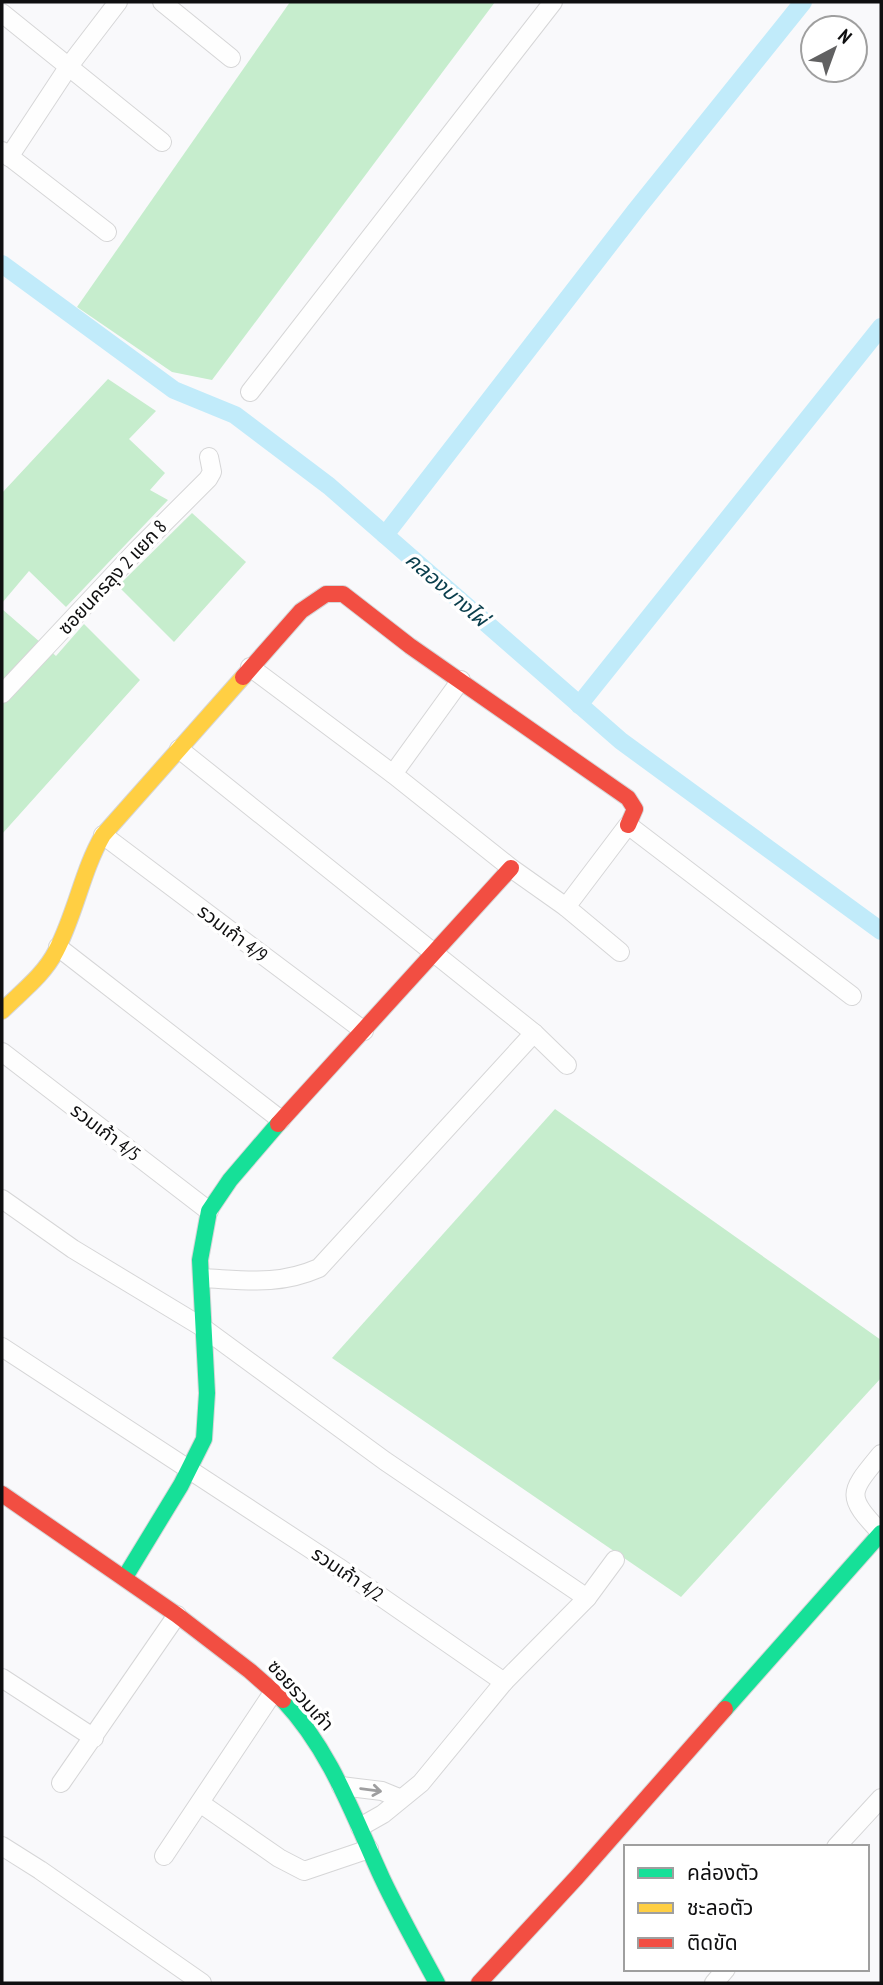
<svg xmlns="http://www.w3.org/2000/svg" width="883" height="1985" font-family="'PT Sans Narrow','Noto Sans Thai',sans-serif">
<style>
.green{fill:#c6edcd}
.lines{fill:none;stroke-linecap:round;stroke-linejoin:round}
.canal{stroke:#c1ebfa;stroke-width:18}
.street-casing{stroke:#d6d6d7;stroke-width:20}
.fast-casing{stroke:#d6d6d7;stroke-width:18}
.slow-casing{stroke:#d6d6d7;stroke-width:18}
.jam-casing{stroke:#d6d6d7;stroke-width:18}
.street{stroke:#fefefe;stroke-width:18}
.fast{stroke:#16e098;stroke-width:16}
.slow{stroke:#ffcf43;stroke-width:16}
.jam{stroke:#f24e42;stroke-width:16}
.oneway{stroke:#9e9e9f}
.labels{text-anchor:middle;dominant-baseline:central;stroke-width:7;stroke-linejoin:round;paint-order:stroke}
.street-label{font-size:19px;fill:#0f0f10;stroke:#fff}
.water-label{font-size:21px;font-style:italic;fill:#0a3e4c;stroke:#fff}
</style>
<rect width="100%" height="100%" fill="#f9f9fb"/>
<!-- green -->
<g class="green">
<path d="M290 2H495L212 380 172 372 77 307Z"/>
<path d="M108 379 156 411 129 439 165 473 150 490 168 500 66 607 29 571 2 603V493Z"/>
<path d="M192 513 246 562 174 642 118 586Z"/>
<path d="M2 609 56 656 84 624 140 680 2 834Z"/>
<path d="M555 1109 881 1340V1378L681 1597 332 1358Z"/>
</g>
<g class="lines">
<!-- canal -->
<g class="canal">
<path d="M2 264 174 390 235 415 329 486 621 741 881 931"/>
<path d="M385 535 636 210 803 2"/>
<path d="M579 705 881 327"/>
</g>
<defs>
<g id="street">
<path d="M162 2 231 58"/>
<path d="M2 13 162 142"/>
<path d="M2 151 107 232"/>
<path d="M9 157 69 66 118 2"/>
<path d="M250 392 553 2"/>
<path d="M250 667 393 774 511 868 566 907 620 952"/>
<path d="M2 694 137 550 208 479 212 472 209 457"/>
<path d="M179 749 534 1033 567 1065"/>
<path d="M393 774 461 680"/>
<path d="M103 835 364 1031"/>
<path d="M566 907 628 825 852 996"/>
<path d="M58 947 281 1120"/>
<path d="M2 1052 209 1211"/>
<path d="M2 1199 73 1249 202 1327 385 1461 587 1598"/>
<path d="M202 1278C245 1280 278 1286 319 1268L534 1033"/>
<path d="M2 1347 338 1567 504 1682"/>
<path d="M881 1454C849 1493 845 1495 881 1533"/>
<path d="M2 1678 94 1738"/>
<path d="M61 1783 177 1615"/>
<path d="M341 1786 382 1791 399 1798"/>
<path d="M200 1803 279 1858 304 1871 369 1849"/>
<path d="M360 1827 383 1814 421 1783 504 1682 587 1598 615 1560"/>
<path d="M2 1846 40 1870 202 1983"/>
<path d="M836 1847 881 1798"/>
<path d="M164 1856 274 1691"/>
<path d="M714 1983 726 1969"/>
</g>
<g id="fast">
<path d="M125 1577 181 1485 204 1439 207 1393 200 1260 209 1211 230 1180 278 1124"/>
<path d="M283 1700C331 1751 353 1815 382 1878 399 1914 418 1948 437 1983"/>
<path d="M725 1709 881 1533"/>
</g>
<path id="slow" d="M2 1011C21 992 44 975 56 951 76 913 82 871 103 835L243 677"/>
<g id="jam">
<path d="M243 677 301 611 326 594H343L410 646 628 798 635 809 628 825"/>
<path d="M278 1124 511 868"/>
<path d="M2 1494 177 1615 250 1671 283 1700"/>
<path d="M479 1983 577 1877 725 1709"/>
</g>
</defs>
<!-- street casing -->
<use href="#street" class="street-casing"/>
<!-- fast casing -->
<use href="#fast" class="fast-casing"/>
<!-- slow casing -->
<use href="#slow" class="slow-casing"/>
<!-- jam casing -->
<use href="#jam" class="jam-casing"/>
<!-- street -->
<use href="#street" class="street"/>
<!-- fast -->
<use href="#fast" class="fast"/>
<!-- slow -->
<use href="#slow" class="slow"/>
<!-- jam -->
<use href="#jam" class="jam"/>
</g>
<!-- one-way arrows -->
<defs><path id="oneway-shaft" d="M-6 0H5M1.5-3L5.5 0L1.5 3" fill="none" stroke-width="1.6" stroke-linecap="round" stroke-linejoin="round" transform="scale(1.75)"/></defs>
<use class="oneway" href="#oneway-shaft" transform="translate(371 1790) rotate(8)"/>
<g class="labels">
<!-- street labels -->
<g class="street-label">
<text transform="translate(112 577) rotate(-47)">ซอยนครลุง 2 แยก 8</text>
<text transform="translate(233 933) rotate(37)">รวมเก้า 4/9</text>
<text transform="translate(106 1132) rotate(37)">รวมเก้า 4/5</text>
<text transform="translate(348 1574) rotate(34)">รวมเก้า 4/2</text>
<text transform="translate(301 1695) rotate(48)">ซอยรวมเก้า</text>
</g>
<!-- water labels -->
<g class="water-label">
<text transform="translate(447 589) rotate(41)">คลองบางไผ่</text>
</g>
</g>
<!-- border -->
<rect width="883" height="1985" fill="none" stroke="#0f0f10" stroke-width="7"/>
<!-- legend -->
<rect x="624" y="1845" width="245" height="126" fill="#ffffff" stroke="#9f9f9f" stroke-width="2"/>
<rect x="638" y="1868" width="35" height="10" fill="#16e098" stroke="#9f9f9f" stroke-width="2"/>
<text x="687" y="1880" font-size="21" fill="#0f0f10">คล่องตัว</text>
<rect x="638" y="1903" width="35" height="10" fill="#ffcf43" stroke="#9f9f9f" stroke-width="2"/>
<text x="687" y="1915" font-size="21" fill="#0f0f10">ชะลอตัว</text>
<rect x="638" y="1938" width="35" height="10" fill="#f24e42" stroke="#9f9f9f" stroke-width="2"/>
<text x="687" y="1950" font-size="21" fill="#0f0f10">ติดขัด</text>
<!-- north arrow -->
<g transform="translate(834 49) rotate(41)"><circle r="33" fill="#ffffff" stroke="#9f9f9f" stroke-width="2"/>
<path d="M0-5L12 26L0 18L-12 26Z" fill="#616162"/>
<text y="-10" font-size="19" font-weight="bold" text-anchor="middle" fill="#0f0f10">N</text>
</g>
</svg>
